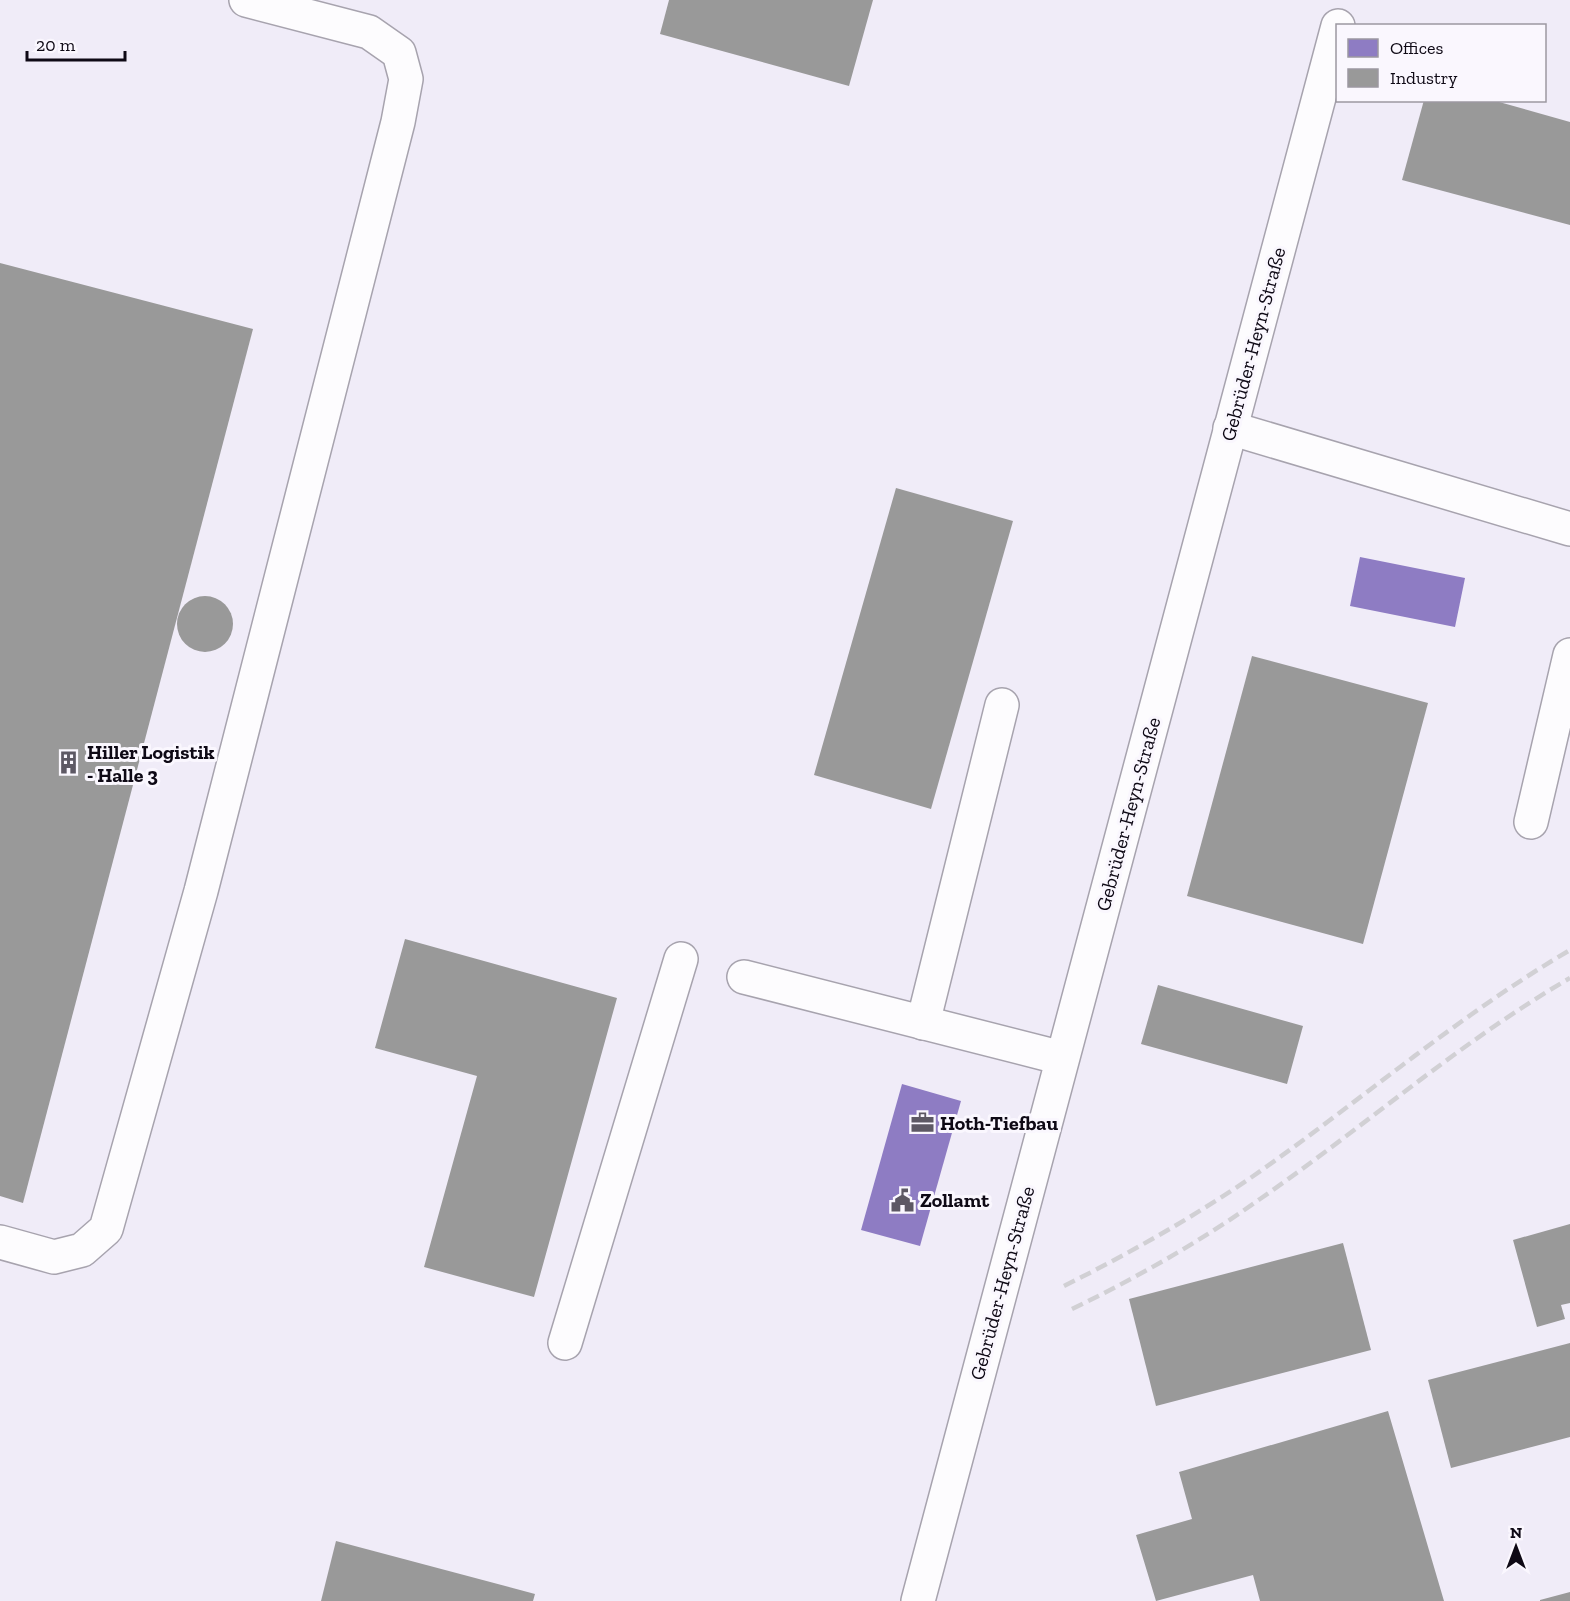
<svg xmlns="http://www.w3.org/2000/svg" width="1570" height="1601" font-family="'Zilla Slab',serif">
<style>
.offices{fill:#8e7cc3}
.industry{fill:#999}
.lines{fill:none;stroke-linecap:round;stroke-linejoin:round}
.minor-casing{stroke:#a7a3ae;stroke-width:36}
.minor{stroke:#fdfcfe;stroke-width:33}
.rail{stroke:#d1d0d4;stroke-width:4.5;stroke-dasharray:12 6;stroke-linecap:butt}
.labels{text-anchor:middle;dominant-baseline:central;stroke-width:6;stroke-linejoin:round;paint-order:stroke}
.street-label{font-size:20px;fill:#0e0915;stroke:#faf7fe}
.poi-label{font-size:20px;font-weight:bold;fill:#0e0915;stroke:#faf7fe;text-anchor:start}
</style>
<rect width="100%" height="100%" fill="#f0ecf8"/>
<!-- offices -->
<g class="offices">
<path d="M1360 557 1465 578 1455 627 1350 606Z"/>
<path d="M902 1084 961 1101 920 1246 861 1230Z"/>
</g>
<!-- industry -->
<g class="industry">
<path d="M669 0H873L849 86 660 34Z"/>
<path d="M1424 100H1492L1570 122V225L1402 180Z"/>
<path d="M0 263 253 329 23 1203 0 1196Z"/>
<path d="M896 488 1013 521 931 809 814 775Z"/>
<circle cx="205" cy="624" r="28"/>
<path d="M1252 656 1428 703 1363 944 1187 896Z"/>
<path d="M405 939 617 998 534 1297 424 1267 477 1076 375 1048Z"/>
<path d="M1158 985 1303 1026 1287 1084 1141 1044Z"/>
<path d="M1570 1224V1303L1561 1305 1565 1319 1537 1327 1513 1240Z"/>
<path d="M1343 1243 1371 1350 1156 1406 1129 1299Z"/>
<path d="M1570 1343V1437L1451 1468 1428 1380Z"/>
<path d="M1388 1411 1444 1601H1260L1253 1575 1156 1601 1136 1535 1192 1519 1179 1472Z"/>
<path d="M336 1541 535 1594 533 1601H321Z"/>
<path d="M1570 1592V1601H1540V1600Z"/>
</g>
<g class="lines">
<defs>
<g id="minor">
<path d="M1230 428 1570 529"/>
<path d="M1531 822 1570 655"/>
<path d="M744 977 1062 1058"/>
<path d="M923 1023 1002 705"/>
<path d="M0 1242 54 1257 82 1250 106 1229 201 891 398 122 406 79 399 53 369 32 246 0"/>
<path d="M565 1343 681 959"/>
<path d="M918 1601 1338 26"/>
</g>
</defs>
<!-- minor casing -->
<use href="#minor" class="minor-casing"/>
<!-- minor -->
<use href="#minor" class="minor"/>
<!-- rail -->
<g class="rail">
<path d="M1064 1286C1128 1254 1190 1219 1249 1179 1357 1104 1456 1017 1570 950"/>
<path d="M1072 1309C1138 1277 1201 1241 1260 1199 1364 1127 1460 1042 1570 978"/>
</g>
</g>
<!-- icons -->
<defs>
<symbol id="building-bare" viewBox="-9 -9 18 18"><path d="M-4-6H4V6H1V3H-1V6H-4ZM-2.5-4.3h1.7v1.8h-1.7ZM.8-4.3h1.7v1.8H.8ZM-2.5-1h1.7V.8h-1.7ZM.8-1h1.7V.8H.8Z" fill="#5d5864" stroke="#faf7fe" stroke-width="2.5" paint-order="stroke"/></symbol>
<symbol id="office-bare" viewBox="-9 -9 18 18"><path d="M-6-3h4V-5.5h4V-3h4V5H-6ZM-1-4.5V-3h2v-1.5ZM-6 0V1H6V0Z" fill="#5d5864" stroke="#faf7fe" stroke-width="2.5" paint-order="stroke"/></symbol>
<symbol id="civic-bare" viewBox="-9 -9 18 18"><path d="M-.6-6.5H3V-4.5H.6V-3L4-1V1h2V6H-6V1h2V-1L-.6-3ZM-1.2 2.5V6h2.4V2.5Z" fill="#5d5864" stroke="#faf7fe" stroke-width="2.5" paint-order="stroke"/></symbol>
</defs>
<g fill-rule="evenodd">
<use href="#building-bare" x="52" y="746" width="33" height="33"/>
<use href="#office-bare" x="906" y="1106" width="33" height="33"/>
<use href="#civic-bare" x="886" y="1184" width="33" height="33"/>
</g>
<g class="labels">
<!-- street labels -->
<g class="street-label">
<text transform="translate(1253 344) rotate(-75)">Gebrüder-Heyn-Straße</text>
<text transform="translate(1128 814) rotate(-75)">Gebrüder-Heyn-Straße</text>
<text transform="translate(1002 1283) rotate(-75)">Gebrüder-Heyn-Straße</text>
</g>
<!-- poi labels -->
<g class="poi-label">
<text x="87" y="752">Hiller Logistik<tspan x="87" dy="23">- Halle 3</tspan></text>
<text x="940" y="1123">Hoth-Tiefbau</text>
<text x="920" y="1200">Zollamt</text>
</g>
</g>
<!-- legend -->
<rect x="1336" y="24" width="210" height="78" fill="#faf7fe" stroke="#9c98a1" stroke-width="1.5"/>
<rect x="1348" y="39" width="30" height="18" fill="#8e7cc3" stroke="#9c98a1" stroke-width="1.5"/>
<text x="1390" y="54" font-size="18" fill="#0e0915">Offices</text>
<rect x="1348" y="69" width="30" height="18" fill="#999999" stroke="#9c98a1" stroke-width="1.5"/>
<text x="1390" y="84" font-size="18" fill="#0e0915">Industry</text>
<!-- north arrow -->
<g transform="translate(1516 1547)" stroke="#faf7fe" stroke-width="4.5" paint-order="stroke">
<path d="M0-4.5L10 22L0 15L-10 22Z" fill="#0e0915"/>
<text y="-9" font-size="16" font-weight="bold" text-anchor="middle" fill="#0e0915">N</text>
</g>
<!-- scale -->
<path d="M27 51v9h98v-9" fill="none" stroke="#0e0915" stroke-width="3"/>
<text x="36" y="51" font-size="18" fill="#0e0915" stroke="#faf7fe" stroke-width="4.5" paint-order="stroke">20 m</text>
</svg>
